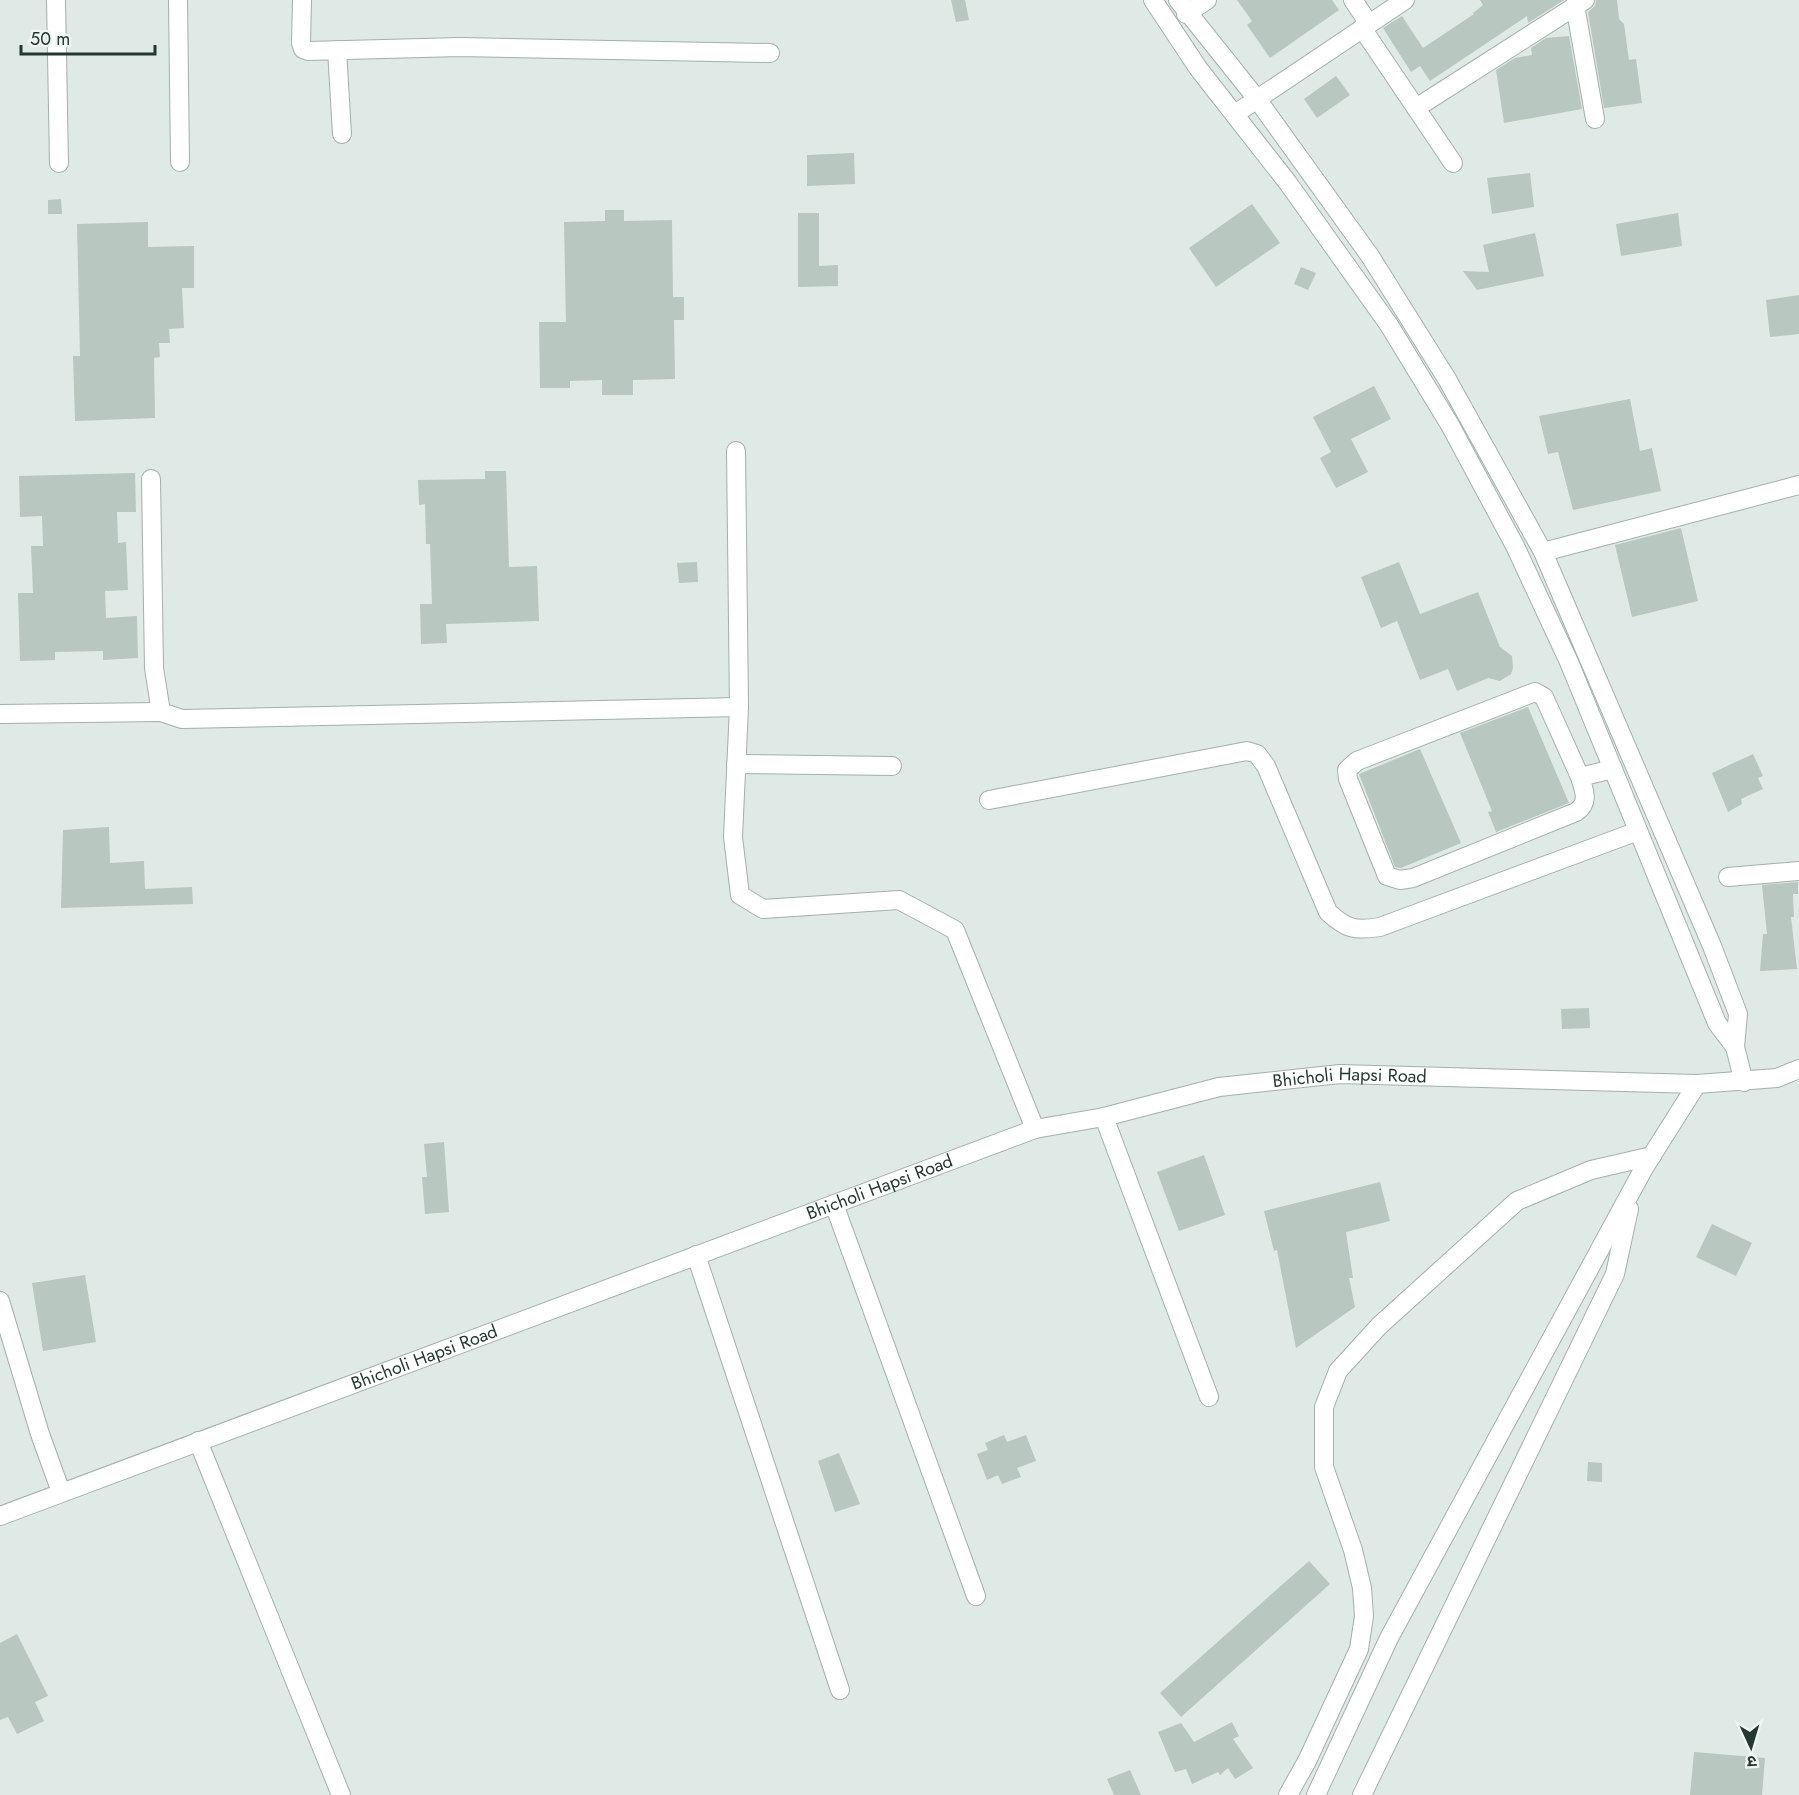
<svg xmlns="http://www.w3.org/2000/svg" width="1799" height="1795" font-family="Jost,'Noto Sans Devanagari',sans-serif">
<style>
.building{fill:#b8c7c0}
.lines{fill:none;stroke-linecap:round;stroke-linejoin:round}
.minor-casing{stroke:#a3b0ab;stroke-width:20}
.minor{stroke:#fff;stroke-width:18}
.labels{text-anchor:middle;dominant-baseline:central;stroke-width:5;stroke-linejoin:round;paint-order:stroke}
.street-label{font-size:18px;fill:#223831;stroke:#eff6f3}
</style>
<rect width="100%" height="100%" fill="#dfe9e5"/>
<!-- building -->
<g class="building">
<path d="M951 0H965L969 20 956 22Z"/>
<path d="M1237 0H1332L1339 10 1270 58 1247 25 1252 21Z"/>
<path d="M1480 0H1564L1528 23 1527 16 1430 81 1420 66 1411 72 1383 28 1402 16 1423 48 1474 14 1473 13 1483 5Z"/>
<path d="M1596 0H1617L1619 19 1624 24 1629 60 1636 59 1642 103 1604 108 1588 12 1595 6Z"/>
<path d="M1569 36 1582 109 1504 123 1496 70 1515 58 1532 55 1531 48 1546 38Z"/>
<path d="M1336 76 1350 95 1317 118 1304 99Z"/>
<path d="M854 153 855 184 807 186V155Z"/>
<path d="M1530 173 1534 207 1492 214 1487 178Z"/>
<path d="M61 199 62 214H48V200Z"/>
<path d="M1252 204 1280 243 1216 287 1189 248Z"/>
<path d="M605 210H624V221L672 220 673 297H684V320H674L675 379 633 380V395H602V380L570 381V388H540L539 322H566L564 222 605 221Z"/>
<path d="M798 213H819V266L838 265V286L798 287Z"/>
<path d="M1678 213 1682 246 1621 256 1616 224Z"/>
<path d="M148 222V247L194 246V288H182L184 328 169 329 170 343H159L160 357 154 358 155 418 75 421 73 356H80L77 224Z"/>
<path d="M1535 233 1544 276 1477 290 1463 271 1489 272 1483 245Z"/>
<path d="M1301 267 1316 273 1308 290 1294 284Z"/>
<path d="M1799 295V334L1770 337 1766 300Z"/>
<path d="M1374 386 1391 419 1351 439 1368 472 1336 488 1320 458 1331 452 1313 417Z"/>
<path d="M1630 399 1640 451 1652 448 1661 491 1573 510 1558 452 1548 454 1539 416Z"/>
<path d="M485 471H506L509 567 537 566 539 621 446 624 447 643 421 644 420 604H432L430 544H426L425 504 419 505 418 480 485 479Z"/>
<path d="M135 473 136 512H117L118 543 126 542 128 590 105 591 106 618 137 616 138 658 103 660V651L55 652V660L20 661 18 593H33L31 546H43L42 516 20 517 19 476Z"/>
<path d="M1681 528 1698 601 1632 617 1615 545Z"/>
<path d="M697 562 698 582 679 583 677 563Z"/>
<path d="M1399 562 1420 614 1478 592 1500 647 1512 656 1513 668 1511 674 1500 681 1488 678 1457 691 1448 669 1420 680 1397 621 1381 628 1361 577Z"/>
<path d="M1528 707 1569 803 1496 832 1488 812 1492 811 1460 733Z"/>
<path d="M1420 749 1461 843 1401 868 1395 867 1359 774Z"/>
<path d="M1753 754 1763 776 1758 778 1763 789 1741 799 1742 804 1728 812 1712 773Z"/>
<path d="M109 827 110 863 144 861 145 889 192 887 193 904 61 908 63 830Z"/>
<path d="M1798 882V894H1793L1794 917H1791L1797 969 1760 971 1763 934H1767L1762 885Z"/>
<path d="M1589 1008 1590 1028 1562 1029 1561 1009Z"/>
<path d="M444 1142 449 1212 425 1214 422 1177H427L424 1144Z"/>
<path d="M1204 1155 1225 1215 1179 1231 1157 1172Z"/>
<path d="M1380 1182 1390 1221 1346 1232 1353 1278H1349L1355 1307 1296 1348 1277 1250 1274 1251 1264 1211Z"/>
<path d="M1712 1224 1752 1243 1736 1276 1696 1257Z"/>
<path d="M85 1275 96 1342 43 1351 32 1283Z"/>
<path d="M1004 1435 1007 1442 1026 1435 1036 1461 1017 1468 1021 1477 1002 1484 998 1475 987 1480 977 1454 988 1450 985 1443Z"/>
<path d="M839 1453 860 1504 835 1512 818 1461Z"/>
<path d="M1588 1462 1602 1463V1482L1587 1481Z"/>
<path d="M1309 1561 1330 1584 1181 1717 1160 1693Z"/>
<path d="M17 1634 48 1696 35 1702 44 1721 17 1734 8 1717 0 1720V1643Z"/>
<path d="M1232 1722 1239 1736 1233 1739 1253 1768 1235 1779 1228 1768 1220 1775 1218 1772 1192 1784 1186 1769 1175 1772 1158 1732 1181 1723 1194 1742Z"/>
<path d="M1694 1752 1765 1758 1762 1795H1690Z"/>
<path d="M1130 1770 1141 1795H1114L1107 1779Z"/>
</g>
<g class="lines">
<defs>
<g id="minor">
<path d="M56 0 59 163"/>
<path d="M178 0 180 162"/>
<path d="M302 0 301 43 303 49 308 51 460 47 770 53"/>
<path d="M1153 0 1198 68 1288 183 1389 325 1450 425 1515 546 1569 662 1717 1023 1735 1047"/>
<path d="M1178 0 1257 99 1370 256 1447 379 1543 552 1712 946 1738 1014 1735 1047 1744 1082"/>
<path d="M1353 0 1369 24"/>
<path d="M1575 5 1595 119"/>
<path d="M1186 14 1207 0"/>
<path d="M1362 28 1453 163"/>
<path d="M337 50 342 134"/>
<path d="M1416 108 1585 0"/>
<path d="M1235 114 1405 0"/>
<path d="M736 451 739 707 733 837 740 895 763 909 899 900 955 930 1035 1129"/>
<path d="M151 479 154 668 161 712 182 719 739 707"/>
<path d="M1543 552 1799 485"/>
<path d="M0 714 161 712"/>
<path d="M736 764 892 766"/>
<path d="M1580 777 1544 697 1535 692 1357 761 1347 770 1348 779 1387 876 1400 880 1413 878 1576 812C1590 803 1584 790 1580 777L1613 769"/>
<path d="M989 800 1247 751 1257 754 1266 766 1328 912C1346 929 1355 931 1380 927L1638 831"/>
<path d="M1728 877 1799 871"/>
<path d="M1104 1117 1209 1397"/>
<path d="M834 1204 976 1596"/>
<path d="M696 1255 840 1690"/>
<path d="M0 1301 40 1434 61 1492"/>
<path d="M198 1441 341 1795"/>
<path id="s1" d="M0 1516 1035 1129 1104 1117 1219 1087 1340 1074 1697 1084 1777 1078 1799 1069"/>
<path d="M1288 1795 1307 1761 1359 1649 1364 1616 1362 1588 1353 1550 1324 1467V1407L1338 1371 1379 1326 1517 1201 1591 1170 1652 1156"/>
<path d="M1316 1795 1389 1638 1644 1168 1697 1084"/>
<path d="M1362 1795 1615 1274 1629 1209"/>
</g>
</defs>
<!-- minor casing -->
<use href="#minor" class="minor-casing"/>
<!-- minor -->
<use href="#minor" class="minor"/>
</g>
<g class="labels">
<!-- street labels -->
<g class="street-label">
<text stroke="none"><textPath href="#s1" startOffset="1425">Bhicholi Hapsi Road</textPath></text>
<text stroke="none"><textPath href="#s1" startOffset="939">Bhicholi Hapsi Road</textPath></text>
<text stroke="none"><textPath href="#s1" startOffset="453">Bhicholi Hapsi Road</textPath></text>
</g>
</g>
<!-- north arrow -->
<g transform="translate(1751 1747) rotate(176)" stroke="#eff6f3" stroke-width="4.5" paint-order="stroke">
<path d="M0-4.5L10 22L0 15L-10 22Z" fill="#223831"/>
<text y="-9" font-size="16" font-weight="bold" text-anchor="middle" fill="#223831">उ</text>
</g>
<!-- scale -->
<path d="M21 45v9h134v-9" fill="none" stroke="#223831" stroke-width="3"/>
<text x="30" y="45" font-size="18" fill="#223831" stroke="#eff6f3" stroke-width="4.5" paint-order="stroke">50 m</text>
</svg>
